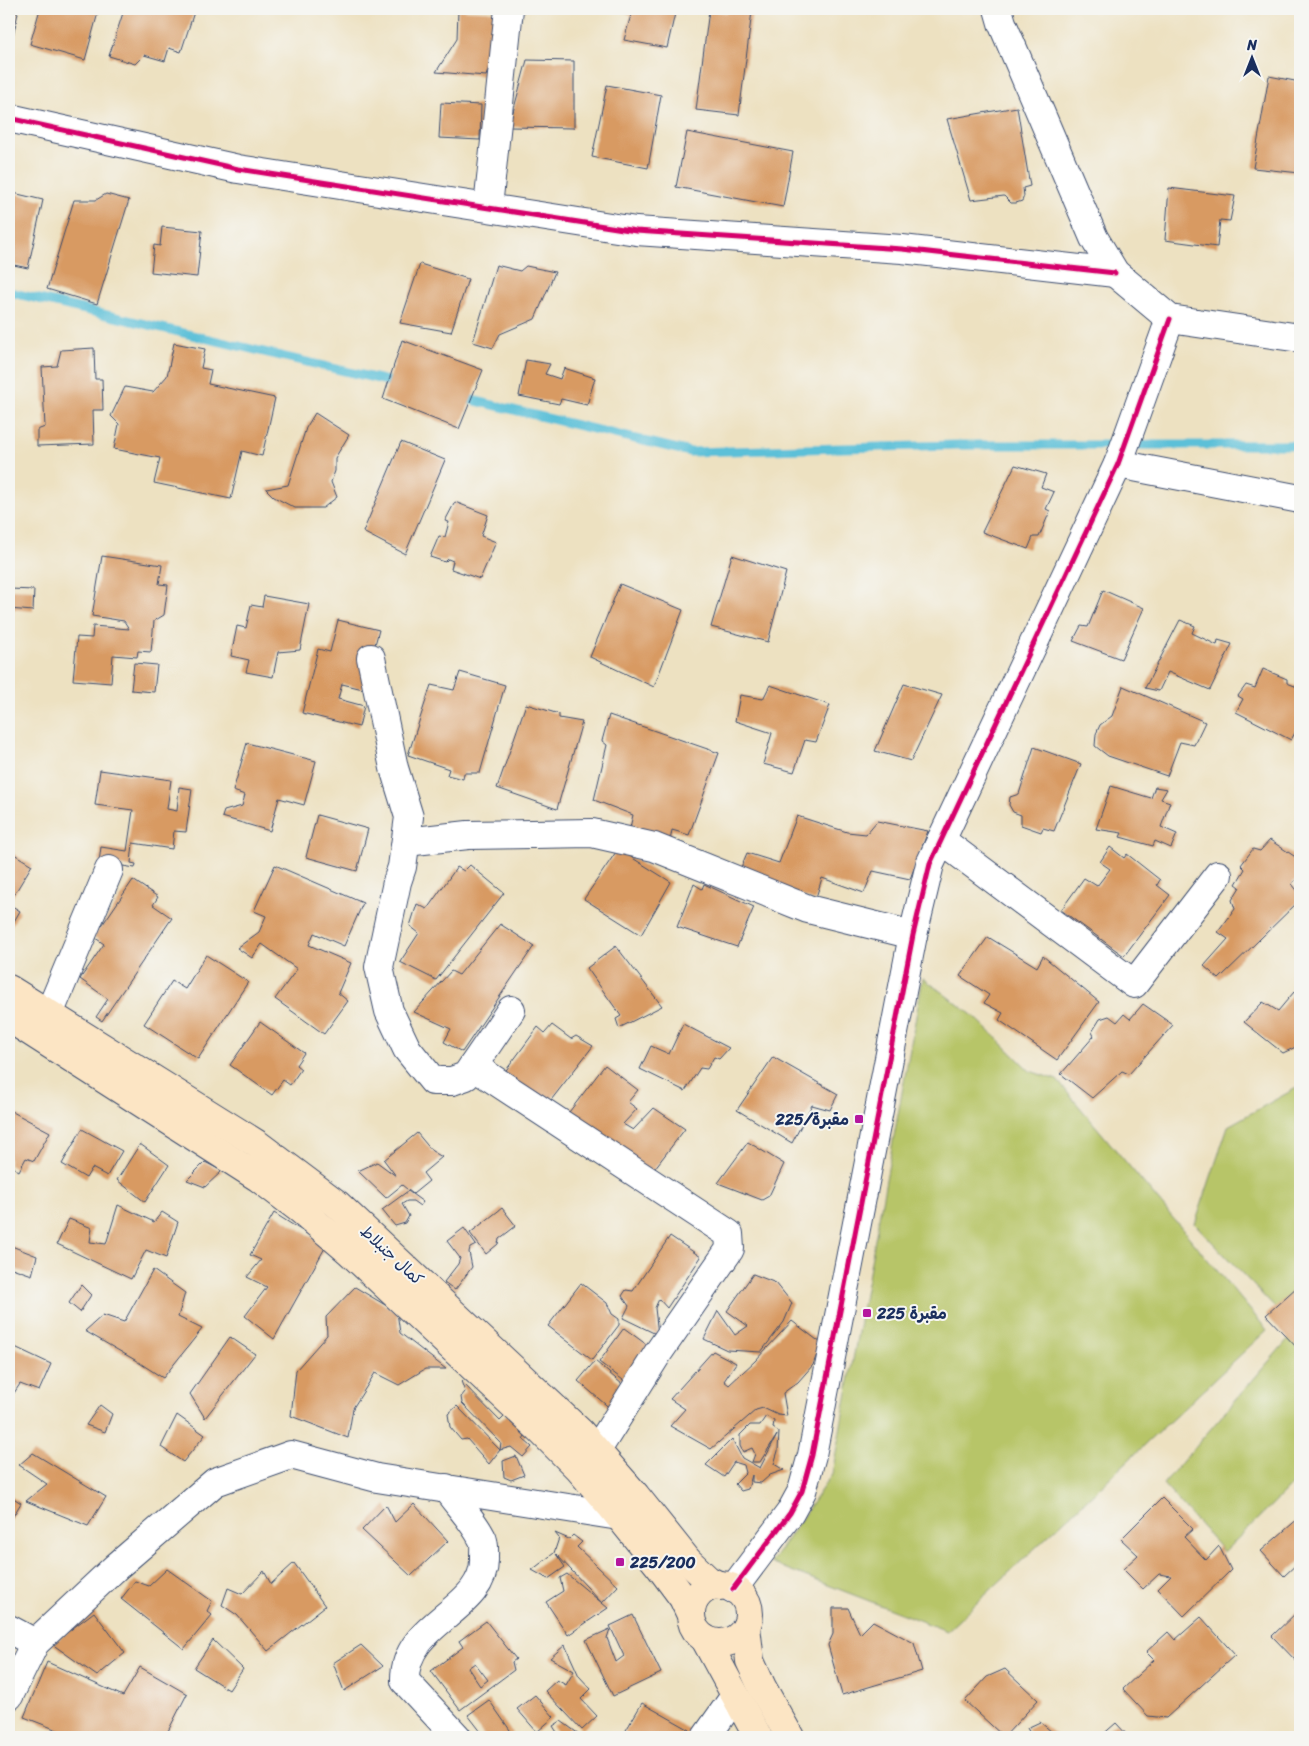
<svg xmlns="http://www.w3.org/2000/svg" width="1309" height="1746" font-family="Sriracha,'Playpen Sans Arabic',sans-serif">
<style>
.green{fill:#b7c567;stroke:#697a62}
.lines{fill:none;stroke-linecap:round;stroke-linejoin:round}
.stream{stroke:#5bc0d8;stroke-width:9}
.building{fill:#d89a62;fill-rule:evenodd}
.minor-casing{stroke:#3a4a6d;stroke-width:30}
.secondary-casing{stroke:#3a4a6d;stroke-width:30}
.minor{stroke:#fff;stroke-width:28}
.secondary{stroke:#fce5c4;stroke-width:28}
.cycleway-casing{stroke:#f6f6f2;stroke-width:8}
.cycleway{stroke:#d6006c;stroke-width:5}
.poi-dot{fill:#b5179e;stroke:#f6f6f2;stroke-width:2}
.labels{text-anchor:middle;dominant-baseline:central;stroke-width:4;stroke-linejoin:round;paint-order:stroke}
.poi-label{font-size:16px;font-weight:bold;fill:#1b2f5e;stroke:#f6f6f2;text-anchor:start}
.street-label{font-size:16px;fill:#1b2f5e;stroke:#f6f6f2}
</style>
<rect width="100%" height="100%" fill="#f6f6f2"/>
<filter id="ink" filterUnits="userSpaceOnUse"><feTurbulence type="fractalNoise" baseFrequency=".02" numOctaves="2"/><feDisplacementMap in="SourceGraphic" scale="10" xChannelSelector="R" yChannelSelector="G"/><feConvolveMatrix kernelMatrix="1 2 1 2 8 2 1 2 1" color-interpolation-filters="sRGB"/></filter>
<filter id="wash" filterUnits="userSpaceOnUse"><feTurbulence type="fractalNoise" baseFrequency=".0096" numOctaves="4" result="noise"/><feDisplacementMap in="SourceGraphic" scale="20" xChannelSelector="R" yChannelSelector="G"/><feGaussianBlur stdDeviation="1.12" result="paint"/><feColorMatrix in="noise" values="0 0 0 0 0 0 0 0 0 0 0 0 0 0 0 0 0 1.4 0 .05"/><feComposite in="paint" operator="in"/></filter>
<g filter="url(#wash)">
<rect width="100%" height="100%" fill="#ede1c1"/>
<!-- green -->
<g class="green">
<path d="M923 978 976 1018 1030 1071 1057 1080 1267 1330 947 1631 771 1563 832 1474Z"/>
<path d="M1300 1086V1477L1224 1552 1163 1484 1296 1330 1195 1224 1228 1126Z"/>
</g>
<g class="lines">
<!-- stream -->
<g class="stream">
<path d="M9 292 400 384"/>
<path d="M459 397 690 452 956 445H1300"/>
</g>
</g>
<g id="blocks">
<!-- building -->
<g class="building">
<path d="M40 9H99L85 60 30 44Z"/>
<path d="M114 9H195L181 52 169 48 165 61 144 55 135 64 109 56 123 13Z"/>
<path d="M621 9H676L667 48 624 40 631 15 620 10Z"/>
<path d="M734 9H746L752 11 739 115 696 110 709 10 727 13Z"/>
<path d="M458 10 509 12 486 76 436 72 457 39Z"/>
<path d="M9 11 18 13 10 51H9Z"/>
<path d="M527 60 574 61V128L509 127Z"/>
<path d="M1269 76 1300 82V173L1253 168Z"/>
<path d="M607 85 661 95 648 168 592 157Z"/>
<path d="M441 103 481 105 480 140 439 138Z"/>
<path d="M1017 107 1030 186 1023 188 1024 196 1022 201 1016 203H1011L1004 196 971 200 947 119Z"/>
<path d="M687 132 793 152 783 207 676 187Z"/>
<path d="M1169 188 1235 196 1230 221 1220 220 1217 247 1165 240Z"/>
<path d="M9 192 43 200 28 268 9 264Z"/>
<path d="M106 194 129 200 97 304 47 289 74 200H96Z"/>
<path d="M162 227 202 231 197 277 151 272 154 245 160 246Z"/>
<path d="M420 264 468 279 451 332 400 323Z"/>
<path d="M496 265 520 271 526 266 555 272 535 319 500 334 493 348 473 342Z"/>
<path d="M402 340 483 370 459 429 383 399Z"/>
<path d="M174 343 205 349 201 368 211 370 208 384 275 398 262 456 242 451 231 499 154 483 160 458 114 449 119 424 111 416 125 387 153 392 167 376Z"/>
<path d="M94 348 95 379H102L103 410H93L94 444 37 446V430L45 427 42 367 57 366 61 350Z"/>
<path d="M526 360 550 364 545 374 560 379 564 368 595 378 587 405 561 399 559 404 519 396Z"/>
<path d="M315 413 349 435 335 458V471L331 482 337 497 323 508H295L274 497 266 489 288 485 306 428Z"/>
<path d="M401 442 445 460 405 554 363 532Z"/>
<path d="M1015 465 1046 474 1041 487 1054 492 1046 509 1050 511 1039 537H1033L1028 549 982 532Z"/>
<path d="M455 502 488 515 481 536 496 542 480 579 451 569 453 561 448 559 445 562 430 557 439 536 445 537 449 522 445 521Z"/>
<path d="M732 555 786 572 768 642 711 627Z"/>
<path d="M102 556 162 565 159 584 168 585 164 615 154 621 151 652 138 651 137 657 113 655 111 683 73 680 77 637 92 638 93 626 129 629 124 621 92 616Z"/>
<path d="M620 584 683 610 654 687 590 657Z"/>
<path d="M10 589 34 590 33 611 9 609Z"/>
<path d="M1103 590 1144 608 1121 659 1073 641 1081 626 1088 627Z"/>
<path d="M264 596 309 604 300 650 278 652 273 677 246 672 249 660 231 656 237 626 246 628 251 605 262 607Z"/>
<path d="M338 620 379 630 363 689 342 684 338 699 364 706 359 727 302 713 318 649 330 652Z"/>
<path d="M1180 620 1195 626 1192 633 1217 645 1218 640 1232 644 1210 690 1168 672 1159 691 1145 688Z"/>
<path d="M134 663 157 665 154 692 131 690Z"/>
<path d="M1263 669 1287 679V683L1300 688V724L1291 740 1236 712 1243 699 1238 696 1246 685 1255 688Z"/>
<path d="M460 672 505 685 480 773H464L463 779 447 775 449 769 408 755 431 685 454 690Z"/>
<path d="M904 684 942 695 911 761 875 751Z"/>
<path d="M770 685 830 705 816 742 805 740 794 772 763 764 772 733 735 721 740 695 763 699Z"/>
<path d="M1123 686 1205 722 1194 745 1180 742 1167 776 1108 756 1095 746 1096 734 1100 725 1112 716Z"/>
<path d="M526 704 559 714V718L582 722 557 809 497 788Z"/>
<path d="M609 715 719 753 689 835 672 830 669 847 628 836 633 815 594 800 607 745 602 741Z"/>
<path d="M247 743 316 761 304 805 279 798 270 831 222 817 224 811 242 806 245 795 233 791Z"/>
<path d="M1034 747 1081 764 1054 831 1043 828 1041 832 1021 825V815L1013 812 1009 805 1010 797 1019 794Z"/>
<path d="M100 770 171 780 167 809 177 811 179 787 192 789 186 832 174 831 172 849 133 843 131 863 136 864 135 868 99 862 101 847 127 851 133 810 95 805Z"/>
<path d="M1111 786 1151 798 1155 787 1167 789 1161 799 1170 802 1161 827 1177 834 1171 848 1155 841 1153 846 1120 837 1122 833 1096 829Z"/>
<path d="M1300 812V837L1296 826 1298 816Z"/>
<path d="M317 815 368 829 357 871 306 857Z"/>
<path d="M797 816 847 832 866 834 877 821 928 831 910 879 873 871 864 893 822 878 815 901 739 872 747 853 779 863Z"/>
<path d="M1270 840 1300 860V874L1292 884 1300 894V900L1219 979 1204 966 1228 939 1218 932 1235 909 1232 900 1240 887 1236 884 1245 869 1241 865 1253 849 1260 851Z"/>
<path d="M1110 847 1124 858 1127 854 1160 880 1157 885 1170 895 1124 956 1061 910 1084 878 1097 886 1110 869 1100 862Z"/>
<path d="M618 849 671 882 641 935 584 899Z"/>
<path d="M9 851 32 865 9 903Z"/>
<path d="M275 865 363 903 344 946 314 933 309 945 351 963 338 993 348 1001 324 1034 275 999 297 969 262 944 252 958 237 948 259 932 266 916 254 911Z"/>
<path d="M470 865 504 893 436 980 400 962 419 933 410 926 417 904 427 909 457 867 464 871Z"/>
<path d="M133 880 158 897 153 905 172 918 102 1021 96 1017 108 999 80 979 104 944 94 937Z"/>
<path d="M694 884 702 889 704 884 754 907 737 947 677 927Z"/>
<path d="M9 904 20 911 9 930Z"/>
<path d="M500 924 534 946 462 1052 444 1042 451 1029 414 1012 451 971 459 975Z"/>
<path d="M988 937 1037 967 1043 956 1099 1002 1057 1060 999 1020 1003 1013 984 1003 989 995 960 976Z"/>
<path d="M616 946 662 1006 619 1028 616 1019 621 1016 587 968Z"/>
<path d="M206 955 248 982 198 1059 144 1024 172 981 185 989Z"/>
<path d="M1294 992 1300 998V1045L1283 1053 1244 1022 1263 1002 1278 1011Z"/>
<path d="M1143 1004 1173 1025 1129 1074 1122 1071 1092 1098 1061 1074 1094 1036 1092 1032 1100 1019 1109 1016 1117 1022 1124 1014 1130 1019Z"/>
<path d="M260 1022 304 1053 296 1065 301 1069 290 1085 283 1080 272 1095 230 1065Z"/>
<path d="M683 1024 729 1048 719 1059 714 1057 707 1069 700 1068 685 1091 640 1069 651 1046 669 1054Z"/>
<path d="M552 1025 571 1039 576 1036 593 1046 548 1104 504 1073 538 1027 545 1033Z"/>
<path d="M773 1057 838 1094 830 1110 812 1105 792 1143 737 1110Z"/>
<path d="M605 1065 638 1090 628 1102 637 1109 623 1124 633 1130 654 1108 685 1129 648 1177 563 1120Z"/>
<path d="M9 1110 50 1132 34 1161 26 1158 19 1171 9 1165Z"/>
<path d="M82 1129 122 1151 107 1176 92 1168 86 1178 62 1164Z"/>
<path d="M417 1133 432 1151 442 1157 423 1173 429 1181 413 1194 402 1185 386 1198 358 1171 377 1162 396 1176 384 1160Z"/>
<path d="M748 1142 784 1164 769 1196 762 1200 718 1183Z"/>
<path d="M140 1144 169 1165 145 1202 117 1180Z"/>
<path d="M205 1162 222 1171 205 1187 187 1180Z"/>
<path d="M408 1191 423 1202 420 1206 413 1201H407L402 1204 409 1216 405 1223 395 1226 382 1210Z"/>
<path d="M118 1205 154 1222 162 1212 178 1222 166 1258 146 1250 131 1279 57 1244 69 1219 92 1228 90 1242 106 1244Z"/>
<path d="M502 1208 516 1226 499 1239 498 1244 486 1254 470 1233Z"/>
<path d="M274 1213 326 1246 274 1339 245 1316 267 1287 247 1277 261 1260 250 1255Z"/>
<path d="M464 1228 476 1245 470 1248 469 1252 472 1267 455 1290 444 1282 458 1264 460 1258 447 1241Z"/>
<path d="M670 1236 701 1257 667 1308 659 1299 655 1308 658 1335 623 1318 629 1306 622 1296 626 1290 633 1291Z"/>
<path d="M9 1245 37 1256 32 1275 9 1267Z"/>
<path d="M153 1270 185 1293 178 1317 202 1329 163 1378 135 1360 85 1331 103 1315 124 1322Z"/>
<path d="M753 1274 776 1283 792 1303 784 1322 761 1352 727 1350 704 1339 718 1311 735 1335 748 1326 727 1311Z"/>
<path d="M581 1283 607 1303 612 1314 619 1319V1325L592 1360 548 1326Z"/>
<path d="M81 1285 91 1295 80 1312 69 1303Z"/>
<path d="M1298 1286 1300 1288V1351L1266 1315Z"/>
<path d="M355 1287 397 1312 400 1333 446 1369H425L399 1385 375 1373 353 1408 348 1438 291 1416 296 1370 327 1335 326 1317Z"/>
<path d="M792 1321 821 1343 813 1365 798 1382 783 1393 787 1416 778 1415 763 1408 756 1410 711 1449 670 1426 685 1409 670 1399 713 1351 736 1363 724 1381 729 1385 755 1361Z"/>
<path d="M624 1328 658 1353 631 1386 599 1362Z"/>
<path d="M230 1337 255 1354 205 1418 190 1394Z"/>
<path d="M15 1347 51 1364 39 1391 20 1384 14 1393 9 1388V1361L14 1362Z"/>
<path d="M595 1361 629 1390 619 1416 578 1381Z"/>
<path d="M461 1381 500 1421 507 1414 527 1433 523 1439 532 1447 523 1457 511 1447 500 1450 489 1464 467 1439 461 1440 450 1427 448 1414 457 1406 500 1450 501 1443 462 1403 461 1397 465 1392Z"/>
<path d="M100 1405 112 1414 105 1432 86 1425Z"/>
<path d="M177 1415 205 1435 183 1462 161 1447Z"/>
<path d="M766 1416 774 1421 773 1428 779 1432 778 1451 774 1464 784 1470 770 1475 761 1483 752 1482V1475L748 1489 741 1491 735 1484 746 1473 744 1465 734 1462 724 1477 706 1465 732 1439 742 1458 760 1468 777 1435 760 1462H752L755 1454 752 1448 743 1452 740 1446V1435L750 1425H760Z"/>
<path d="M33 1453 106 1497 88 1526 26 1501 47 1484 19 1465Z"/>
<path d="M516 1456 524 1475 511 1480 504 1477 503 1461Z"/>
<path d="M9 1495 21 1503 9 1523Z"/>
<path d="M1162 1498 1193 1529 1184 1537 1206 1560 1219 1546 1231 1570 1184 1616 1158 1589 1171 1576 1159 1574 1143 1589 1123 1569 1138 1555 1121 1539Z"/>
<path d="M414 1504 448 1541 411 1576 362 1530 386 1505 395 1522Z"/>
<path d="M1300 1517V1561L1284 1576 1261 1551Z"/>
<path d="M555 1533 569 1539 573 1535 582 1542 577 1547 618 1586 602 1603 556 1554 565 1567 548 1579 532 1570 554 1553 559 1538Z"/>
<path d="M294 1563 325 1606 268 1651 237 1615 222 1605 228 1588 242 1594 264 1571 271 1584Z"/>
<path d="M167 1569 212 1601 207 1611 212 1615 184 1649 121 1599 135 1581 149 1586Z"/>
<path d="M567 1574 608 1608 568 1635 546 1602 563 1591 560 1578Z"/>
<path d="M833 1608H848L860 1634 873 1621 914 1643 922 1671 842 1695 828 1645 833 1634Z"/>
<path d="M1300 1609V1660L1298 1663 1272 1636Z"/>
<path d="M94 1612 125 1653 97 1676 52 1644Z"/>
<path d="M633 1615 661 1673 613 1696 586 1640 610 1629 607 1638 616 1662 624 1656 610 1626Z"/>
<path d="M1201 1617 1235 1655 1166 1718 1148 1716 1123 1689 1154 1660 1146 1652 1168 1632 1175 1640Z"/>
<path d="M486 1621 516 1659 512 1662 514 1670 460 1710 431 1671 463 1647 459 1641ZM475 1663 488 1680 480 1686 468 1668Z"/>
<path d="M213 1640 243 1669 229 1690 194 1668Z"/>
<path d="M361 1645 383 1666 344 1691 333 1663Z"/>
<path d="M565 1645 579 1676 591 1689 581 1699 597 1716 582 1730 545 1691 557 1680 566 1685 574 1671 550 1658Z"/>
<path d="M47 1662 123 1696 140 1667 187 1694 165 1737H75L24 1717Z"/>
<path d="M1005 1669 1038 1700 1004 1737 965 1701 987 1677Z"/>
<path d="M535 1695 554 1717 537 1732 517 1709Z"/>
<path d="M489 1700 512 1733 506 1737H485L468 1715Z"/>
<path d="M642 1703 690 1730 686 1737H622Z"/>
<path d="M561 1721 583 1737H560L553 1726Z"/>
<path d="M1040 1722 1058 1737H1032L1027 1728Z"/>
<path d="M1116 1723 1129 1737H1100Z"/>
</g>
</g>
</g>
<g filter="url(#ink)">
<use href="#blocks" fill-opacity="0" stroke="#3a4a6d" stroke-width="1"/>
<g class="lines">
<defs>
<g id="minor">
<path d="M998 9 1002 23 1094 238 1115 273 1170 319 1300 338"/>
<path d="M9 118 238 169 636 231 902 249 1115 273"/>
<path d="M488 207 509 9"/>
<path d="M1118 464 1300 499"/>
<path d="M371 658 394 768 409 817 402 867 397 882 379 967 389 1011 407 1049 433 1081H452L466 1076 511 1010"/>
<path d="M941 840 1134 984 1218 875"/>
<path d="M406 842 468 835 592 833 654 847 808 909 913 935"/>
<path d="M49 1014 109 870"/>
<path d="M473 1066 729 1234 730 1249 658 1353 597 1450"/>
<path d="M446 1488C457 1504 473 1520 482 1538 485 1543 484 1551 484 1557 487 1611 403 1621 405 1681L457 1737"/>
<path d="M733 1589 790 1513 802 1491 812 1455 913 935 930 864 1118 464 1170 319"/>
<path d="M9 1629 35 1643"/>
<path d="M9 1696 35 1643 116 1567 215 1482 291 1455 377 1478 619 1516"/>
<path d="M706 1737 735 1696"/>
</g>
<g id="secondary">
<path d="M9 989 257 1144 337 1204 580 1432 636 1496 688 1561 708 1580 720 1586"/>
<path d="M9 1018 259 1178 301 1210 349 1251 539 1429 579 1469 610 1505 660 1567 683 1598 691 1615"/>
<circle cx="720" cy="1614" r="29"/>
<path d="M746 1627 750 1661 762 1687 790 1737"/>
<path d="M705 1639 758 1737"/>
</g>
</defs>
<!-- minor casing -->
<use href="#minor" class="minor-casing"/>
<!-- secondary casing -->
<use href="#secondary" class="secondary-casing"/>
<!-- minor -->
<use href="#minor" class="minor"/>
<!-- secondary -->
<use href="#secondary" class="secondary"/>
<defs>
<g id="cycleway">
<path d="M9 118 238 169 636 231 902 249 1115 273"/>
<path d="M733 1589 790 1513 802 1491 812 1455 913 935 930 864 1118 464 1170 319"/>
</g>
</defs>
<!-- cycleway casing -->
<use href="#cycleway" class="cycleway-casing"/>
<!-- cycleway -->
<use href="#cycleway" class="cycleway"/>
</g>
</g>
<!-- markers -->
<g class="poi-dot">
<rect x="854" y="1114" width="10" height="10" rx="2.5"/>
<rect x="862" y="1308" width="10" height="10" rx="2.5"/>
<rect x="615" y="1557" width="10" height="10" rx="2.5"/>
</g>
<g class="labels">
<!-- poi labels -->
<g class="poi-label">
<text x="849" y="1119" text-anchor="end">مقبرة/225</text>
<text x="877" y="1313">مقبرة 225</text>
<text x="630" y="1562">225/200</text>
</g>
<!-- street labels -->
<g class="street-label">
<text transform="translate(392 1255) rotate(43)">كمال جنبلاط</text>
</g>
</g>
<!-- margin -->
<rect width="1309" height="1746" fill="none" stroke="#f6f6f2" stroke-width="30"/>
<!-- north arrow -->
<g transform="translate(1252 58)" stroke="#f6f6f2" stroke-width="4" paint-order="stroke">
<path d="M0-4L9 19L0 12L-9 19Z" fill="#1b2f5e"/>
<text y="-8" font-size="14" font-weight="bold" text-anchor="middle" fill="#1b2f5e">N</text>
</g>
</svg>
